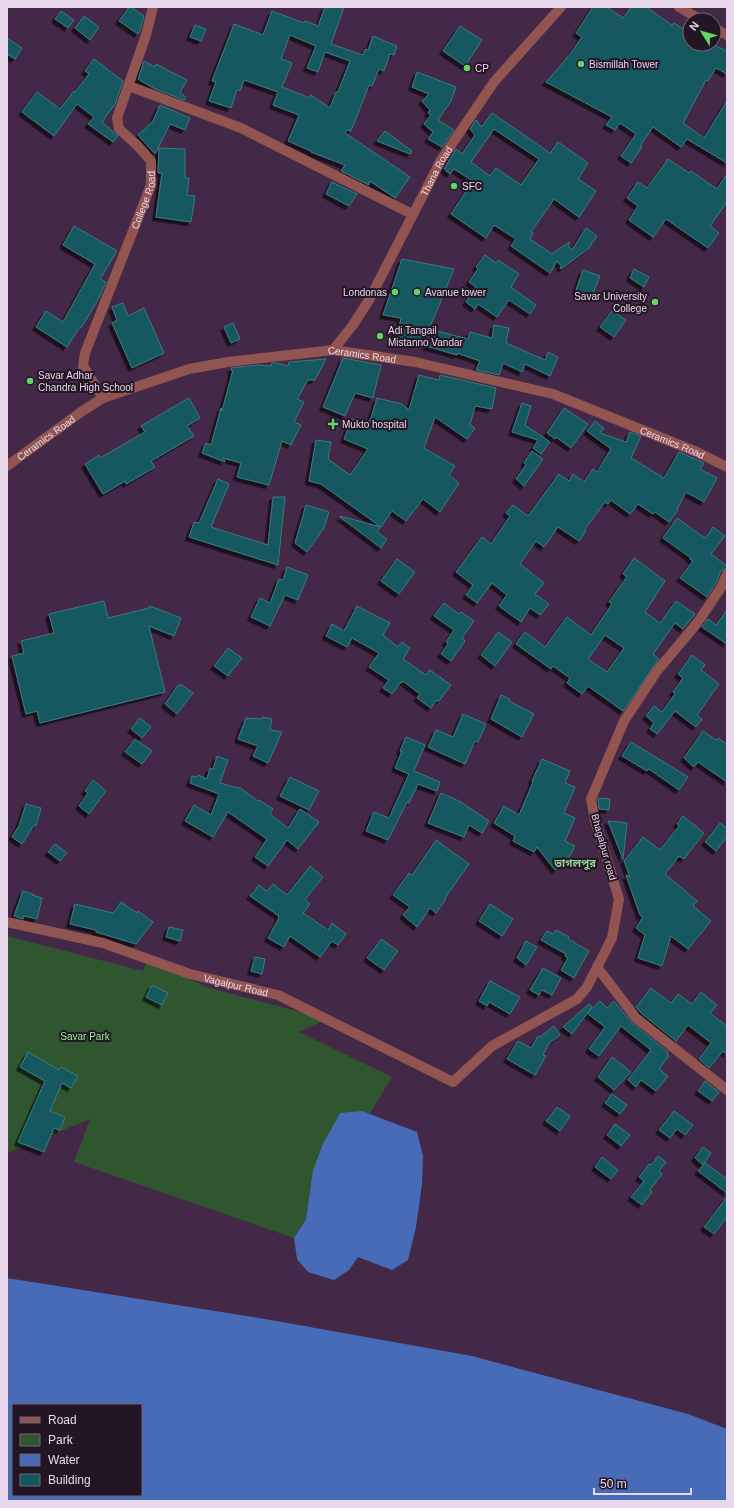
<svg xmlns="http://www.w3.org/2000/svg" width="734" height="1508" font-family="Arial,'Noto Sans Bengali',sans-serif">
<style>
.green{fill:#2f562f}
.water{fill:#486bb8;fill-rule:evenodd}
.building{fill:#12585e;stroke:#3b7b81;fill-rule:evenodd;filter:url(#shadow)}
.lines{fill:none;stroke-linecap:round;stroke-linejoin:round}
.minor{stroke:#925450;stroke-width:10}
.tertiary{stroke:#925450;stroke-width:10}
.poi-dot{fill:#65d467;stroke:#231624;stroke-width:1.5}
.labels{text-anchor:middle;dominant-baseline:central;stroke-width:4;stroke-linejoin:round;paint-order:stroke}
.poi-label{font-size:10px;fill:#e9d7eb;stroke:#231624;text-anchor:start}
.street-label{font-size:10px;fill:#e9d7eb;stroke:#231624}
.park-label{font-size:10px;fill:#96f495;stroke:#231624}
.neighbourhood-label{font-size:11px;font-weight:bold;fill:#96cf95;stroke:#231624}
</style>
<defs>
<filter id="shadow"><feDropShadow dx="-3.5" dy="3.5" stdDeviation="0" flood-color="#0009"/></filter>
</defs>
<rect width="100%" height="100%" fill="#442847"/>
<!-- green -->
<path class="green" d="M7 936 143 971 148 959 209 988 327 1019 299 1032 392 1077 294 1238 74 1162 90 1119 7 1153Z"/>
<!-- water -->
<g class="water">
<path d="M362 1111 417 1132 423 1156 422 1184 416 1227 408 1260 392 1270 358 1257 349 1270 334 1280 308 1272 297 1259 294 1238 306 1219 313 1170 323 1144 340 1113Z"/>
<path d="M7 1278 265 1319 472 1356 688 1414 727 1429V1501H7ZM13 1405H141V1495H13Z"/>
</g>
<!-- building -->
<g class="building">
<path d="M129 7H131L144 16 140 31 138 34 119 21Z"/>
<path d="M325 7H344L331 44 363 55 366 49 368 50 373 36 397 46 394 55 390 54 384 71 379 69 372 86 369 85 351 131 347 130 345 133 410 177 395 198 370 181 369 185 341 171 345 165 311 152V151L288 141 299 115 273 105 278 92 244 80 240 91 237 90 231 108 209 101 216 82 212 81 234 24 263 35 272 11 304 23 305 21 318 26ZM290 35 316 46 307 68 318 72 325 52 350 61 338 92H336L330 108 311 95 310 98 282 87 292 63 281 59Z"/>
<path d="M593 7H607L623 18 631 7H646L672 25 674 23 690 33V44H712L727 51V74L716 68 708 81 706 80 683 123 704 138 727 101V163L687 139 681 147 653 127 640 146 642 147 631 163 621 156 636 134 620 123 615 130 606 125 612 117 546 82 571 53 582 37 576 33Z"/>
<path d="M61 11 74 20 68 28 55 19Z"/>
<path d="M84 16 99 27 90 40 75 28Z"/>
<path d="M195 25 206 29 201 41 190 37Z"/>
<path d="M460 26 482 40 465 66 443 51Z"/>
<path d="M7 38 22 48 15 59 7 54Z"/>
<path d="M94 59 123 81 115 104 102 122 118 136 113 142 88 124 94 117 77 104 54 136 22 112 37 92 60 109 74 91 75 92 89 74 85 71Z"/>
<path d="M144 61 155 67 156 64 187 80 180 93 186 97 184 100 155 89 138 79Z"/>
<path d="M417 72 456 87 451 101 438 120 454 130 442 147 428 139 433 132 424 124 431 115 428 113 430 110 422 101 429 94 412 87Z"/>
<path d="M160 105 190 118 185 130 170 124 155 154 138 135 153 121Z"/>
<path d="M492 113 550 153 558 142 588 163 578 179 596 191 579 217 554 199 531 232 533 233 530 239 552 254 569 242 570 243 568 246 572 250 586 228 597 236 589 248 561 269 560 268 561 266 557 261 550 273 511 246 516 239 494 225 486 238 451 214 473 181 454 169 450 174 444 169 456 149 462 154 475 135 470 129 476 120 481 127ZM494 129 539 159 521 185 496 168 490 176 471 162Z"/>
<path d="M385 131 412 151 410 154 377 141Z"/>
<path d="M159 148 185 149V178H189L187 195 195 196 191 222 156 217 162 173H158Z"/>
<path d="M668 159 689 173 691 171 717 189 727 174V202L710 226 719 233 708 248 666 219 653 237 629 220 638 206 627 198 638 182 647 188Z"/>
<path d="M332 182 357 194 349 206 326 194Z"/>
<path d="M74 226 117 251 100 279 106 282 99 298 81 328 80 327 67 347 36 327 46 311 63 322 95 264 63 245Z"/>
<path d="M485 255 496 263 498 260 519 274 511 287 536 305 530 314 509 300 497 317 478 304 475 309 466 302 476 287 469 282 478 269 476 267Z"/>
<path d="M402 259 454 269 423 344 397 338 401 318 383 315Z"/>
<path d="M634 269 649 277 644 287 630 278Z"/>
<path d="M583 270 600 276 592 296 576 290Z"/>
<path d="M123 303 128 316 144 308 164 353 132 368 112 323 117 320 112 307Z"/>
<path d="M612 311 626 320 614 337 600 327Z"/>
<path d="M233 323 240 339 231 343 224 327Z"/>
<path d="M494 325 509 328 506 343 545 360 548 352 558 357 550 376 525 364 522 372 503 363 499 375 476 370 480 361 457 353V355L426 346 437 331 468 339 470 332 492 338Z"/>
<path d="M343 358 381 365 373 398 355 393 345 416 323 407Z"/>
<path d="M326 359 315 380H308L297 399 304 402 294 422 301 425 291 445 282 441 269 485 237 477 241 463 223 458 225 462 202 453 206 443 211 445 221 408 222 411 233 370 232 371 231 368 259 365 271 366 272 363H277L288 366 289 362Z"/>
<path d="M419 375 439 380 440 375 496 388 492 409 475 406 470 425 475 428 467 439 435 417 424 448 455 466 449 475 459 483 440 512 423 499 406 521 392 511 381 527 321 484 309 481 316 440 331 442 328 459 350 475 368 449 344 439 352 419 367 425 369 420 370 421 377 398 402 404 409 410Z"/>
<path d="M189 398 200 418 187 426 194 436 151 461 155 467 126 484 125 481 103 494 85 464 99 455 100 458 145 432 141 426Z"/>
<path d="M522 403 531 406 525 425 550 442 541 454 533 448 538 440 512 432Z"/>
<path d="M564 408 588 424 571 448 556 437 555 439 547 433Z"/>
<path d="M595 421 604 428 600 433 626 442 630 432 641 436 631 458 664 478 679 452 704 463 700 469 717 478 704 502 686 492 677 509 678 510 669 522 655 512 653 514 638 504 630 514 611 500 608 504 605 502 585 529 586 531 579 541 558 527 544 547 536 541 520 564 544 583 535 594 549 604 540 615 530 608 521 622 499 606 507 595 492 583 477 603 466 595 473 585 456 572 482 537 491 544 510 516 506 513 513 505 528 516 559 474 569 481 573 474 584 482 593 469 597 472 611 449 587 431Z"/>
<path d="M532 451 543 459 524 486 516 479 526 465 524 463Z"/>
<path d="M218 479 229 484 211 527 268 545 273 497H285L278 565 189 537 194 522 199 523Z"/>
<path d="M306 505 329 512 324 528 307 552 295 543Z"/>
<path d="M340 516 381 527 377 532 387 539 381 548 340 517Z"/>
<path d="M677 518 705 538 713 527 725 536 711 554 727 566V568L721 571 716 583 707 597 680 578 693 561 690 559 691 558 663 538Z"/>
<path d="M634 558 665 581 645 612 660 623 676 601 695 614 683 629 675 623 653 654 659 659 623 711 588 686 582 694 567 683 570 678 553 666 551 669 516 644 525 632 545 647 567 617 591 635 612 604 609 602 627 577 623 574ZM605 635 624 648 607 672 588 659Z"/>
<path d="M397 559 415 572 399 594 381 581Z"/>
<path d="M287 567 308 575 298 600 285 595 270 626 251 617 260 598 270 603 279 579 283 580Z"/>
<path d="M104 601 108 618 149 608 150 606 181 618 174 636 149 626 165 692 40 723 37 711 26 714 12 656 24 653 21 641 54 633 49 614Z"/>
<path d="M444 603 459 614 461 612 474 621 462 638 465 641 451 661 441 654 448 644 446 642 454 630 434 616Z"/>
<path d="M357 606 390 623 383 635 398 647 402 642 410 648 403 659 426 675 430 670 451 685 439 701 437 700 431 708 417 698 420 694 403 681 402 683 401 682 392 694 383 688 389 680 369 667 379 653 352 638 347 647 326 636 332 624 344 631Z"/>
<path d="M727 610V644L702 627 708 619 716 625Z"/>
<path d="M498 632 512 642 495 666 481 655Z"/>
<path d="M228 648 242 658 228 676 214 666Z"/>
<path d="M692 655 705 665 701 670 719 684 697 715 702 719 696 727 675 711 657 734 650 729 654 723 646 716 654 706 662 712 675 694 673 692 683 678 678 674Z"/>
<path d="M178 685H182L193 693 177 714 165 704Z"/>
<path d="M501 695 510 699 509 701 534 714 522 737 491 719Z"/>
<path d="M463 714 486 724 478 742 475 741 465 764 428 747 436 730 453 737Z"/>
<path d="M262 717 272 719 270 730 282 732 268 763 253 756 258 746 238 739 246 718 262 719Z"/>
<path d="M140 718 151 727 142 738 131 729Z"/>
<path d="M703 731 716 740 718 738 727 744V782L698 762 694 767 684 758Z"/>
<path d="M406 737 425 745 414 771 440 782 437 791 418 784 409 803 407 802 388 840 366 831 374 812 389 818 409 774 395 768 402 751H400Z"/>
<path d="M135 739 152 751 142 764 125 752Z"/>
<path d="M631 742 688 777 679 790 649 769 647 771 622 756Z"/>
<path d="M217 756 228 760 220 783 238 788 239 787 258 801 259 800 273 809 270 814 288 828 300 809 319 822 298 849 287 840 268 866 255 857 267 839 228 812 213 837 185 821 194 805 211 815 219 794 190 783 192 776 197 777 198 775 207 779 210 768 213 769Z"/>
<path d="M542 759 570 771 565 783 575 787 564 813 575 818 565 841 575 846 567 861 555 870 537 847 534 852 513 841 515 836 494 823 504 806 519 815 533 782 532 781Z"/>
<path d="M290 777 319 791 309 810 280 796Z"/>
<path d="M93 780 106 791 89 814 79 806 88 793 85 791Z"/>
<path d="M441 793 461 802 489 821 482 833 469 825 464 837 428 823Z"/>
<path d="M598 798 610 799 609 810 599 809Z"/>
<path d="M26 804 41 808 36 826 34 825 22 844 12 837 19 826Z"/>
<path d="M683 816 704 833 684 859 679 856 665 874 697 901 693 906 711 921 688 949 671 936 662 966 638 958 645 935 636 928 643 917 640 915 626 875 630 877 624 861 643 837 660 850 679 826 677 824Z"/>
<path d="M608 821 627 823 623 859Z"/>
<path d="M720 823 727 828V837L716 851 705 842Z"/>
<path d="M436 840 469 864 445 898 446 899 436 913 430 908 417 927 403 915 410 907 393 895 409 873 412 875Z"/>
<path d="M55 844 67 853 60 861 48 852Z"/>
<path d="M310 866 323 877 305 900 310 904 303 913 328 930 332 923 346 934 338 945 332 941 320 957 290 936 284 947 268 938 279 918 278 917 279 916 250 896 259 885 267 891 273 884 287 895Z"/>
<path d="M23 891 33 894 32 895 42 898 37 919 24 916 23 919 14 916Z"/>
<path d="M121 902 137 913 138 911 153 922 136 944 96 932V930L70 924 75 904 113 913Z"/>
<path d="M490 904 513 919 502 936 479 921Z"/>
<path d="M169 927 183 930 180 941 166 937Z"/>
<path d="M556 930 569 937 568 939 589 951 574 978 561 970 568 958 565 956 566 954 541 940 547 931 553 934Z"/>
<path d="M381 939 398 951 384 970 367 958Z"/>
<path d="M526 941 537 947 526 965 517 958Z"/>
<path d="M255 957 265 959 262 974 251 971Z"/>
<path d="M543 968 561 978 552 995 542 990 539 995 530 990Z"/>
<path d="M490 981 520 997 510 1014 489 1002 487 1006 479 1001Z"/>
<path d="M152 985 168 993 162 1005 146 997Z"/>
<path d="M651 988 671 1003 678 994 692 1004 701 992 717 1005 710 1013 727 1026V1054L723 1051 709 1068 699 1059 711 1043 688 1025 676 1041 641 1013 636 1007Z"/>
<path d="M600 1001 607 1008 614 1001 632 1023 668 1052 667 1054 669 1056 659 1069 668 1076 656 1091 641 1080 636 1087 628 1080 651 1050 621 1026 599 1056 589 1049 605 1027 587 1013Z"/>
<path d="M589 1004 592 1007 572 1034 563 1027Z"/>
<path d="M554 1026 560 1035 549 1043 543 1055 546 1056 535 1075 507 1059 518 1041 531 1048 538 1036 540 1037Z"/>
<path d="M28 1052 59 1070 61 1067 78 1076 71 1088 62 1083 50 1111 65 1117 60 1130 54 1128 44 1152 18 1142 45 1081 20 1067Z"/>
<path d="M612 1057 631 1072 614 1090 598 1077Z"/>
<path d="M705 1081 719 1092 712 1101 698 1091Z"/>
<path d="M612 1094 627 1105 620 1114 605 1103Z"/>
<path d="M557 1107 570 1116 560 1131 546 1121Z"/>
<path d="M674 1111 693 1125 685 1135 677 1129 670 1138 659 1130Z"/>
<path d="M615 1124 630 1135 621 1146 607 1135Z"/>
<path d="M703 1147 711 1153 703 1165 695 1158Z"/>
<path d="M658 1156 666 1162 659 1171 662 1174 650 1190 652 1192 642 1205 631 1197 644 1181 639 1177 649 1164 651 1165Z"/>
<path d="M602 1157 618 1170 611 1179 595 1167Z"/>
<path d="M705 1163 727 1179V1193L698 1171Z"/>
<path d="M727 1197V1217L714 1234 704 1227Z"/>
</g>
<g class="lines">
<!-- minor -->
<g class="minor">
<path d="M679 7 701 20"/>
<path d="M714 28 727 35"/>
<path d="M129 86 241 128 412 214"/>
<path id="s1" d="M103 398 83 366 85 353 151 185V161L137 145 119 129 117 118 146 35 153 7"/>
<path id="s2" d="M7 922 103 943 190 974 278 995 453 1082 492 1046 577 999 587 987 612 938 619 899 595 820 591 799 624 721 657 671 698 622 722 586 727 574"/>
<path d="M597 967 636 1018 727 1090"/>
</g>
<!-- tertiary -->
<g class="tertiary">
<path id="s3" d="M333 350 353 325 369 300 441 160 494 82 561 7"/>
<path id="s4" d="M7 466 81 412 103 398 189 369 228 362 333 350 415 362 553 394 697 452 727 467"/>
</g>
</g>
<!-- markers -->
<g class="poi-dot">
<circle cx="581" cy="64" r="4"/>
<circle cx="467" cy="68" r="4"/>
<circle cx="454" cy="186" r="4"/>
<circle cx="395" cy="292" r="4"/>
<circle cx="417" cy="292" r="4"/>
<circle cx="655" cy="302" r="4"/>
<circle cx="380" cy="336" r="4"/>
<circle cx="30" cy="381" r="4"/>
<path d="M331 418h4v4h4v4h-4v4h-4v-4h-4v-4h4z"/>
</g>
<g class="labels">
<!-- poi labels -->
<g class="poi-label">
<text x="589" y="64">Bismillah Tower</text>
<text x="475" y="68">CP</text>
<text x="462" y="186">SFC</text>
<text x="387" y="292" text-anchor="end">Londonas</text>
<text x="425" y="292">Avanue tower</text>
<text x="647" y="296" text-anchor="end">Savar University<tspan x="647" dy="12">College</tspan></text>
<text x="388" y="330">Adi Tangail<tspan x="388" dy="12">Mistanno Vandar</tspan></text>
<text x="38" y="375">Savar Adhar<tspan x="38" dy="12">Chandra High School</tspan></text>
<text x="342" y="424">Mukto hospital</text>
</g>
<!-- street labels -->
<g class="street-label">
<text stroke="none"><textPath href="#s3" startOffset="207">Thana Road</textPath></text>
<text stroke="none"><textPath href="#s1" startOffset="215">College Road</textPath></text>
<text stroke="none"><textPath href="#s4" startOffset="383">Ceramics Road</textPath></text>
<text stroke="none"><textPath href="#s4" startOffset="48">Ceramics Road</textPath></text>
<text stroke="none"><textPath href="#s4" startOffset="707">Ceramics Road</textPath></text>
<text transform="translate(604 847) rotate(74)">Bhagalpur road</text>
<text stroke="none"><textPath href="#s2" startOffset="238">Vagalpur Road</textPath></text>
</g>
<!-- park labels -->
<g class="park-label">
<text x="85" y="1036">Savar Park</text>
</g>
<!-- neighbourhood labels -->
<g class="neighbourhood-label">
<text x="575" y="863">ভাগলপুর</text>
</g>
</g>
<!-- border -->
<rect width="734" height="1508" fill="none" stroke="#e9d7eb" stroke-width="16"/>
<!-- legend -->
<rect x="12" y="1404" width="130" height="92" fill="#231624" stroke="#726374"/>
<rect x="20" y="1417" width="20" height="6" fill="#925450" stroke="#726374"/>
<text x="48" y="1424" font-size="12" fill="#e9d7eb">Road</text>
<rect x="20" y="1434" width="20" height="12" fill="#2f562f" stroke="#726374"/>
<text x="48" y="1444" font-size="12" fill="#e9d7eb">Park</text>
<rect x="20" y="1454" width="20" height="12" fill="#486bb8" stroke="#726374"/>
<text x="48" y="1464" font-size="12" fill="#e9d7eb">Water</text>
<rect x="20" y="1474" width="20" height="12" fill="#12585e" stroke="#726374"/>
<text x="48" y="1484" font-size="12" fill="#e9d7eb">Building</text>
<!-- north arrow -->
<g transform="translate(702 32) rotate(307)"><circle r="19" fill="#231624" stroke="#726374"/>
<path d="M0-3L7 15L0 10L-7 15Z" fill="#65d467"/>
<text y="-6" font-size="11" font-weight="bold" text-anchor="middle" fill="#e9d7eb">N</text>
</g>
<!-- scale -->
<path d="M594 1488v6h97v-6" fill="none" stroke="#e9d7eb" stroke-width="2"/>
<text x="600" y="1488" font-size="12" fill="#e9d7eb" stroke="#231624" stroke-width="3" paint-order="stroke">50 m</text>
</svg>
